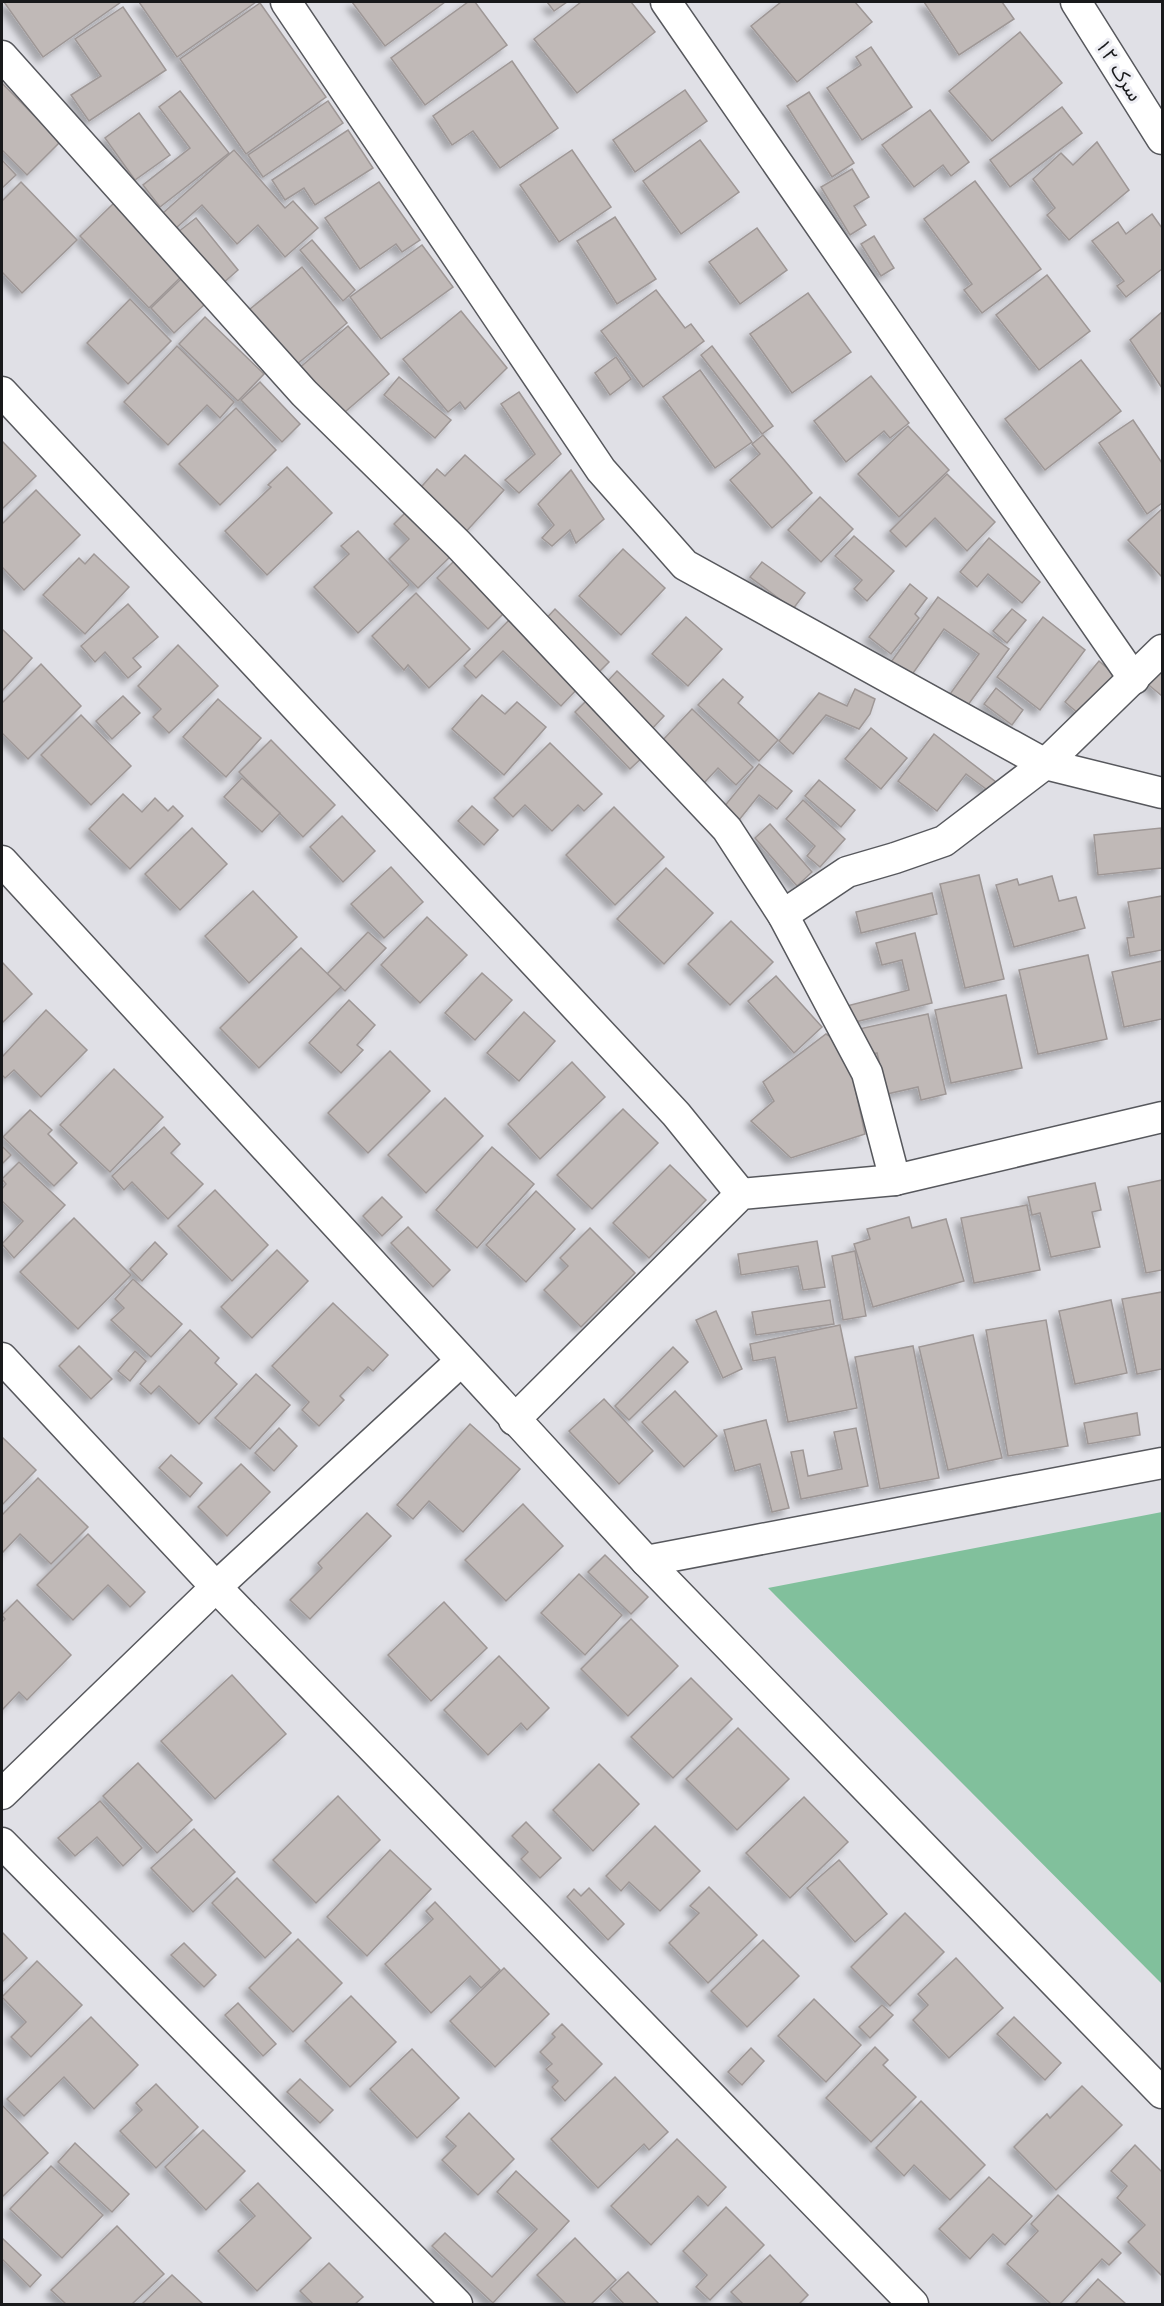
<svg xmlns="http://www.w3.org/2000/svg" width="1164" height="2306" font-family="Arial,'Noto Sans Arabic',sans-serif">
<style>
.green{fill:#81c09c}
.building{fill:#c0b9b7;stroke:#9e9796;stroke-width:1.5;filter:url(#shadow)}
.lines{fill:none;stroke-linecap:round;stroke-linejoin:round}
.street-casing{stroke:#57585d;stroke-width:33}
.street{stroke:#fff;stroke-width:30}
.labels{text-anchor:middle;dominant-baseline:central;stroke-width:6;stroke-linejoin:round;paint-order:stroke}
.street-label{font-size:20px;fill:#18191b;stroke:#ededf3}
</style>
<defs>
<filter id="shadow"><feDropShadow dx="-5.5" dy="5.5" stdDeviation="3" flood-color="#0004"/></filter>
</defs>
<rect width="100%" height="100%" fill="#e0e0e6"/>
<!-- green -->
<path class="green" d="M1162 1512V1984L768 1588Z"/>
<!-- building -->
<g class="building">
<path d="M4 2H121L43 57Z"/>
<path d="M139 2H256L177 57Z"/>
<path d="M352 2H445L385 46Z"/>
<path d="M468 2H475L507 45 425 105 391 58Z"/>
<path d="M547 2H567L554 11Z"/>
<path d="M581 2H631L655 32 577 93 534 39Z"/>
<path d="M781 2H855L872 22 797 82 751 26Z"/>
<path d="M924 2H1002L1014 19 959 55Z"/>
<path d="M260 3 326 97 246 154 180 59Z"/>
<path d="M123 7 166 70 89 121 71 95 101 76 75 39Z"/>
<path d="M1020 32 1062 83 992 141 949 91Z"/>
<path d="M871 47 912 107 862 140 827 88 861 65 856 57Z"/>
<path d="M512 61 558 128 500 168 473 131 452 145 433 116Z"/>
<path d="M2 83 60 142 27 175 2 150Z"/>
<path d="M685 90 707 121 635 172 613 140Z"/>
<path d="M180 91 229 153 160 207 143 185 190 148 159 107Z"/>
<path d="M809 92 854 163 832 177 787 106Z"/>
<path d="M328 101 343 123 263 177 248 155Z"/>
<path d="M1062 107 1082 133 1010 187 990 160Z"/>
<path d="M930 110 969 162 951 176 943 165 914 187 882 145Z"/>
<path d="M139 113 170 155 135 180 105 138Z"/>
<path d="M348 130 373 168 315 205 304 188 285 200 272 180Z"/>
<path d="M700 140 739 192 681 234 643 181Z"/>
<path d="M1097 142 1129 190 1069 240 1047 215 1055 208 1033 179 1061 153 1073 165Z"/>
<path d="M234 150 285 208 293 201 318 228 285 257 258 225 237 244 202 205 176 228 163 213Z"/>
<path d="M572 150 611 207 559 242 520 185Z"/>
<path d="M2 160 16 175 2 188Z"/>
<path d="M852 169 869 197 854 206 866 225 850 235 821 187Z"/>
<path d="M975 181 1041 269 982 313 964 290 972 284 924 219Z"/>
<path d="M21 182 77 240 22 293 2 272V201Z"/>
<path d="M379 182 420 240 402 252 396 244 360 269 325 218Z"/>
<path d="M115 202 184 274 149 308 80 236Z"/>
<path d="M1152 214 1162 228V269L1126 297 1117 286 1124 281 1092 241 1118 222 1126 234Z"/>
<path d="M615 217 656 279 617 304 577 241Z"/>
<path d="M196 218 238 270 221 285 178 232Z"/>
<path d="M757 228 787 270 740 304 709 262Z"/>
<path d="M874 236 894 268 881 276 861 244Z"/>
<path d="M312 240 355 290 343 301 300 250Z"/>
<path d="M422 245 453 287 381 339 350 297Z"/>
<path d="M302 267 347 323 291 369 245 313Z"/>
<path d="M1047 275 1090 331 1039 370 996 315Z"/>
<path d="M181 279 205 304 174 333 151 308Z"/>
<path d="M656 290 685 328 691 324 704 341 643 387 601 331Z"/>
<path d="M808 293 851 352 792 393 750 334Z"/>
<path d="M130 299 171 341 128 384 87 343Z"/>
<path d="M461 311 507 368 465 409 460 402 448 412 403 359Z"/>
<path d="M1162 312V388L1130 340Z"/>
<path d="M205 317 264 374 238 401 179 344Z"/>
<path d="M348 326 389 374 338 418 297 370Z"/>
<path d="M177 346 234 402 220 418 207 405 168 445 124 402Z"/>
<path d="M712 346 773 426 762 434 701 355Z"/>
<path d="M616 357 631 379 610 395 595 373Z"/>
<path d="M1081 360 1121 411 1045 470 1005 419Z"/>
<path d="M700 370 752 442 715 468 663 397Z"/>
<path d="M871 376 909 423 890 438 884 431 846 462 814 421Z"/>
<path d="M399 377 451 420 435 438 384 395Z"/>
<path d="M260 382 300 424 282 442 241 400Z"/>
<path d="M519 392 561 454 519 493 505 480 535 454 501 404Z"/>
<path d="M236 408 276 450 220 505 179 464Z"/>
<path d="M1133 420 1162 463V503L1147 514 1099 443Z"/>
<path d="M908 426 949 470 899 517 858 474Z"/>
<path d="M763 435 812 493 772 528 730 480 760 454 752 444Z"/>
<path d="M2 441 36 476 2 509Z"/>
<path d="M465 455 504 490 463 535 416 493 437 469 445 476Z"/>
<path d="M287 467 332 513 267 575 225 531 271 487 268 485Z"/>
<path d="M571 470 604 519 576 543 570 530 552 546 542 538 554 525 538 504Z"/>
<path d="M947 474 995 522 967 551 935 518 906 547 890 531Z"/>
<path d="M36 490 80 535 24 590 2 567V524Z"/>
<path d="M820 497 853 529 821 562 788 530Z"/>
<path d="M1162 509V577L1128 540Z"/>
<path d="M408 510 453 554 418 588 389 559 409 539 394 524Z"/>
<path d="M358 531 409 585 358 633 314 587 349 554 341 546Z"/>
<path d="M854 536 894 571 867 601 854 589 862 580 835 556Z"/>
<path d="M989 538 1040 582 1022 603 988 574 977 587 960 572Z"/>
<path d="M623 549 665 588 621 635 579 596Z"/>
<path d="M94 554 129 587 85 634 43 595 79 558 85 564Z"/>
<path d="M454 561 505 612 488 629 437 578Z"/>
<path d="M762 562 805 593 793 609 750 577Z"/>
<path d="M910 584 927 598 915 614 919 618 891 654 869 637Z"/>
<path d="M416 593 470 649 429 688 408 665 404 670 372 636Z"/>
<path d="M938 597 1009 649 962 713 945 701 979 654 944 629 911 676 891 662Z"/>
<path d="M128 604 158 637 133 658 141 667 128 678 105 652 95 662 81 646Z"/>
<path d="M555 609 609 662 595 676 541 624Z"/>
<path d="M1012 609 1026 620 1007 643 993 631Z"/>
<path d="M512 617 581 685 561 706 503 651 476 678 464 666Z"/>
<path d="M686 617 722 649 688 686 652 654Z"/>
<path d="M1043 617 1085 650 1040 710 997 677Z"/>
<path d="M2 629 32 658 2 691Z"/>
<path d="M178 645 218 686 169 733 153 717 161 709 138 686Z"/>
<path d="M1099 661 1121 680 1086 720 1065 702Z"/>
<path d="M1162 663V696L1144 681Z"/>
<path d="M41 664 81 706 28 759 2 733V703Z"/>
<path d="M617 671 664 716 650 731 603 686Z"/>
<path d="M723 679 743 697 738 703 778 740 759 761 698 705Z"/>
<path d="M996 688 1023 710 1012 725 984 704Z"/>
<path d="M855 689 875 699 870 714 859 729 826 715 793 754 779 741 819 693 847 706Z"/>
<path d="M482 695 505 714 517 702 546 727 504 775 452 729Z"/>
<path d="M123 696 140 713 112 739 96 721Z"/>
<path d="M591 696 647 753 630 769 575 712Z"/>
<path d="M218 699 261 738 226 777 183 737Z"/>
<path d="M692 709 753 767 736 785 718 768 704 783 661 742Z"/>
<path d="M81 715 131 766 91 805 41 755Z"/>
<path d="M871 728 907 758 881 789 845 759Z"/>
<path d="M934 734 1001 786 994 795 966 774 937 811 898 781Z"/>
<path d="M271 740 335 805 303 837 239 772Z"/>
<path d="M550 743 602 794 584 811 578 805 552 831 525 805 513 817 494 798Z"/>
<path d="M759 764 792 791 777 809 759 795 739 820 723 808Z"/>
<path d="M242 778 280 813 262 832 224 797Z"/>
<path d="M819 780 855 810 841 827 805 796Z"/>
<path d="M123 794 142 812 155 798 168 811 173 806 183 816 130 869 89 829Z"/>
<path d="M803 800 845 839 820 867 807 856 815 846 786 819Z"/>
<path d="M472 806 498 830 484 845 458 821Z"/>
<path d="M614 807 664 857 615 905 566 855Z"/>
<path d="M342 816 375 851 343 882 310 847Z"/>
<path d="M770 824 812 872 797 886 755 838Z"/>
<path d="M192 828 227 864 180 910 145 874Z"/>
<path d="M1161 828 1162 868 1098 875 1094 835Z"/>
<path d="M391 867 423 902 384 938 351 904Z"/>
<path d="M666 868 713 913 664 964 617 919Z"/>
<path d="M979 875 1004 979 965 988 940 884Z"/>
<path d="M1052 876 1059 901 1076 897 1085 928 1014 947 996 885 1017 879 1019 885Z"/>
<path d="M253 891 297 937 249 983 205 936Z"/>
<path d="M932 893 937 914 861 933 856 912Z"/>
<path d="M1162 896V950L1130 956 1127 938 1134 937 1128 902Z"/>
<path d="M427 917 467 955 420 1003 381 965Z"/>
<path d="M731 921 773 962 730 1005 688 964Z"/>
<path d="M368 932 386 948 345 991 327 974Z"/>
<path d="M915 933 932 1003 847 1024 843 1007 909 990 902 960 882 965 876 943Z"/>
<path d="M301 948 341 987 259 1068 220 1028Z"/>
<path d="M1088 955 1107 1039 1038 1054 1019 970Z"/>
<path d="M1162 961V1019L1124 1027 1112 972Z"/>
<path d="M2 962 32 994 2 1023Z"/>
<path d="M482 973 512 1000 475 1040 445 1013Z"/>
<path d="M776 976 822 1027 794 1053 748 1001Z"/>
<path d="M1006 995 1022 1068 951 1083 935 1010Z"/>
<path d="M349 1000 375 1025 357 1045 363 1050 341 1073 309 1043Z"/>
<path d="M46 1010 87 1050 41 1097 14 1070 5 1078 2 1075V1057Z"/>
<path d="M524 1012 555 1041 519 1081 487 1053Z"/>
<path d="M928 1014 946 1094 921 1100 918 1087 887 1094 877 1053 864 1056 859 1029Z"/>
<path d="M826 1034 846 1046 865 1134 791 1158 751 1121 774 1101 763 1082Z"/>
<path d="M390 1051 430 1091 368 1153 328 1113Z"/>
<path d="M572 1062 605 1097 540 1159 508 1124Z"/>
<path d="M114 1069 163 1117 110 1172 60 1125Z"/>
<path d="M445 1098 483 1136 426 1193 388 1155Z"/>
<path d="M623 1109 658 1143 592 1209 557 1175Z"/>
<path d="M30 1110 52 1130 48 1134 77 1163 54 1186 3 1137Z"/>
<path d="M164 1127 180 1144 171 1153 203 1184 168 1219 132 1182 124 1190 112 1176Z"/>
<path d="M2 1146 11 1155 2 1164Z"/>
<path d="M492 1147 534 1184 477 1248 436 1210Z"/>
<path d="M19 1162 65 1205 14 1258 2 1244 23 1221 2 1201V1189L6 1184 2 1179Z"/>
<path d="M670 1165 706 1200 649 1258 613 1223Z"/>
<path d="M1162 1180V1270L1146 1273 1128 1187Z"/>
<path d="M1095 1183 1101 1210 1092 1212 1100 1247 1051 1257 1040 1213 1032 1215 1028 1197Z"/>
<path d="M215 1190 268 1245 232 1281 178 1226Z"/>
<path d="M536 1191 575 1229 526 1282 486 1245Z"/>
<path d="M382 1197 402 1217 382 1236 363 1216Z"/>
<path d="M1027 1205 1040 1270 974 1283 961 1218Z"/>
<path d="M909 1217 912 1228 946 1219 964 1281 873 1307 854 1244 870 1239 867 1229Z"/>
<path d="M74 1218 131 1275 78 1329 20 1272Z"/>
<path d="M408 1227 450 1270 433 1287 391 1243Z"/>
<path d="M590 1228 635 1273 581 1327 544 1290 568 1266 560 1258Z"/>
<path d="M817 1241 825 1287 803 1290 798 1266 741 1275 738 1254Z"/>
<path d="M155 1242 167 1254 142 1281 130 1269Z"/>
<path d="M277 1250 308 1281 252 1338 221 1307Z"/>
<path d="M855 1251 866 1316 843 1320 832 1256Z"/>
<path d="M133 1279 182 1324 151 1357 111 1320 124 1308 115 1299Z"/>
<path d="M1162 1292V1369L1137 1374 1122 1299Z"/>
<path d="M830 1300 834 1324 756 1335 752 1312Z"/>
<path d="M1111 1300 1127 1373 1075 1384 1059 1311Z"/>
<path d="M333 1303 388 1355 373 1371 368 1367 340 1396 344 1400 319 1426 302 1410 309 1402 272 1366Z"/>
<path d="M716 1311 742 1369 723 1378 696 1320Z"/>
<path d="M1046 1320 1068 1446 1008 1456 986 1330Z"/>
<path d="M840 1325 857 1408 788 1422 775 1357 753 1361 750 1344Z"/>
<path d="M190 1330 219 1358 215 1363 237 1384 199 1424 159 1386 151 1394 140 1384Z"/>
<path d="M973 1335 1002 1458 948 1470 919 1347Z"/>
<path d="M79 1346 112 1379 91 1399 59 1366Z"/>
<path d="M913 1346 939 1478 880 1489 855 1357Z"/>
<path d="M673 1347 688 1362 629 1420 615 1406Z"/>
<path d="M135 1351 146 1361 130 1381 118 1371Z"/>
<path d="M256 1374 290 1405 250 1449 215 1418Z"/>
<path d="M675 1391 717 1436 684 1467 642 1422Z"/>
<path d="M604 1399 653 1451 619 1484 569 1431Z"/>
<path d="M1137 1413 1140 1435 1088 1444 1084 1423Z"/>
<path d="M766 1420 789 1508 772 1512 760 1464 735 1471 724 1430Z"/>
<path d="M470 1424 520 1469 463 1532 429 1501 413 1519 397 1505Z"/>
<path d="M279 1428 297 1446 274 1471 255 1453Z"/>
<path d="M856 1428 868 1486 801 1499 791 1452 803 1450 808 1476 842 1469 834 1432Z"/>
<path d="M2 1437 36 1470 2 1505Z"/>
<path d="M171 1455 202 1483 190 1497 159 1468Z"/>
<path d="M241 1464 270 1492 227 1536 198 1507Z"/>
<path d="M38 1478 88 1527 51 1564 20 1534 2 1553V1515Z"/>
<path d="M523 1504 563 1546 506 1601 465 1560Z"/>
<path d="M367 1513 391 1536 310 1619 290 1600 322 1568 318 1563Z"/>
<path d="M88 1534 145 1592 130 1607 108 1585 73 1620 37 1585Z"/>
<path d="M605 1555 648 1597 631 1614 588 1572Z"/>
<path d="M579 1574 622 1615 585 1655 541 1613Z"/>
<path d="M17 1600 71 1655 27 1700 19 1692 2 1710V1622L5 1619 2 1615Z"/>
<path d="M444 1602 487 1648 431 1701 388 1655Z"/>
<path d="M631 1619 678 1666 628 1716 581 1669Z"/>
<path d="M499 1656 549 1708 527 1730 521 1723 488 1755 444 1710Z"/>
<path d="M232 1675 286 1734 215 1799 161 1741Z"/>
<path d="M691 1678 732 1719 673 1778 631 1737Z"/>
<path d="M738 1728 789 1779 737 1830 686 1779Z"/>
<path d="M138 1763 192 1820 157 1853 103 1796Z"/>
<path d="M599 1764 639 1804 593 1851 553 1810Z"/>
<path d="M338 1796 380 1840 316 1903 273 1860Z"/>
<path d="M804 1797 848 1842 790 1898 746 1853Z"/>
<path d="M100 1801 142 1848 123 1866 97 1837 75 1856 58 1838Z"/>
<path d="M526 1822 561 1858 540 1878 521 1859 528 1852 512 1836Z"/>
<path d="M655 1826 700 1871 660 1911 629 1882 621 1891 606 1876Z"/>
<path d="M194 1829 235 1872 193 1912 151 1868Z"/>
<path d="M390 1850 431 1889 367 1956 327 1917Z"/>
<path d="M839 1860 887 1914 855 1942 807 1888Z"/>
<path d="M237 1878 291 1933 265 1958 212 1903Z"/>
<path d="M709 1887 757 1935 708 1983 669 1943 699 1913 690 1906Z"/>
<path d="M589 1888 624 1924 608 1940 567 1897 574 1889 581 1896Z"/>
<path d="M435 1902 500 1970 481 1988 470 1976 431 2013 385 1964 433 1919 426 1911Z"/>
<path d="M905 1913 944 1952 890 2006 851 1967Z"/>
<path d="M2 1932 27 1958 2 1982Z"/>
<path d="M298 1939 342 1983 293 2032 249 1988Z"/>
<path d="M763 1940 799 1976 747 2027 711 1991Z"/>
<path d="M184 1943 216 1975 204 1987 171 1955Z"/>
<path d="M956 1958 1003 2008 949 2058 913 2020 928 2005 918 1994Z"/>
<path d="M37 1961 82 2005 31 2057 11 2037 26 2022 2 1997Z"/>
<path d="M504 1968 549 2014 495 2067 450 2021Z"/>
<path d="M351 1996 396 2042 350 2087 305 2041Z"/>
<path d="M814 1999 861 2045 826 2082 778 2036Z"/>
<path d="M238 2003 276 2044 263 2056 225 2015Z"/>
<path d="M882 2005 893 2015 870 2038 859 2027Z"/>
<path d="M91 2017 138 2065 94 2109 64 2077 24 2116 7 2099Z"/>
<path d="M1014 2017 1061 2063 1045 2080 997 2034Z"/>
<path d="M562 2024 602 2064 565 2101 552 2087 558 2081 546 2069 552 2064 540 2052 555 2037 552 2034Z"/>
<path d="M875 2047 888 2060 883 2065 916 2097 871 2142 826 2098Z"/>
<path d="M751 2048 764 2061 742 2085 728 2072Z"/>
<path d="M412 2049 459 2098 417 2138 370 2089Z"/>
<path d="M615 2077 668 2132 649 2150 644 2144 598 2188 551 2139Z"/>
<path d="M300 2079 333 2110 320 2123 287 2092Z"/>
<path d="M156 2084 198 2127 156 2168 120 2131 142 2110 136 2103Z"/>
<path d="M1082 2086 1122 2125 1056 2190 1014 2147 1047 2114 1050 2118Z"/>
<path d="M921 2101 985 2165 950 2200 914 2165 904 2176 876 2148Z"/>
<path d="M2 2105 48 2153 2 2197Z"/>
<path d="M469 2113 514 2159 478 2195 442 2160 456 2146 446 2137Z"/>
<path d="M203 2130 245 2171 206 2210 165 2167Z"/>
<path d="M677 2139 726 2187 708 2206 698 2196 651 2245 611 2206Z"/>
<path d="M75 2143 129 2194 112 2212 58 2162Z"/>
<path d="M1135 2145 1162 2172V2276L1128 2242 1145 2225 1117 2198 1127 2186 1111 2171Z"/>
<path d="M51 2166 103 2215 62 2258 10 2209Z"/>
<path d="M516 2171 569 2221 493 2303 432 2246 445 2233 492 2277 537 2229 497 2192Z"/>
<path d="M989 2177 1032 2216 1005 2245 993 2234 970 2259 939 2229Z"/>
<path d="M258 2183 311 2238 257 2291 218 2251 255 2216 240 2200Z"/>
<path d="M1058 2195 1121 2253 1109 2265 1102 2259 1060 2304H1051L1007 2264 1038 2231 1031 2224Z"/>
<path d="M726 2207 764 2245 710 2300 696 2287 707 2275 683 2251Z"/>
<path d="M117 2226 164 2274 132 2304H66L51 2290Z"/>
<path d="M2 2238 41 2275 30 2287 2 2259Z"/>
<path d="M575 2238 616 2280 591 2304H566L537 2275Z"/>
<path d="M770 2255 808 2295 799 2304H743L731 2292Z"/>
<path d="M329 2263 363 2297 355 2304H313L300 2291Z"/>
<path d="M628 2272 659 2304H624L610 2289Z"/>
<path d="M172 2275 203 2304H142Z"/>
<path d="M1098 2279 1126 2304H1075Z"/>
</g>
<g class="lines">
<defs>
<g id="street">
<path d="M286 2 601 470 685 565 1045 764 1162 793"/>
<path d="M666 2 1134 679"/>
<path d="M1076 2 1162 139"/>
<path d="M2 56 304 393 458 544 727 829 783 915 867 1073 895 1180"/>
<path d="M2 392 676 1114 741 1194"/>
<path d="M2 861 646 1561 1162 2093"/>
<path d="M783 915 847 872 895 858 944 841 1045 764 1162 650"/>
<path d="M2 1358 216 1587 913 2304"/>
<path d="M514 1420 741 1194 895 1180 1162 1117"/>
<path d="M646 1561 1162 1463"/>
<path d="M2 1794 216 1587 461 1361"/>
<path d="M2 1843 457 2304"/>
</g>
</defs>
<!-- street casing -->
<use href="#street" class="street-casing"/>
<!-- street -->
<use href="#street" class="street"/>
</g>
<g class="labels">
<!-- street labels -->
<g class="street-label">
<text transform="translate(1119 70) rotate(58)">سرک ۱۲</text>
</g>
</g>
<!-- border -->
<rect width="1164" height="2306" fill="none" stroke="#18191b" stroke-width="6"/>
</svg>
